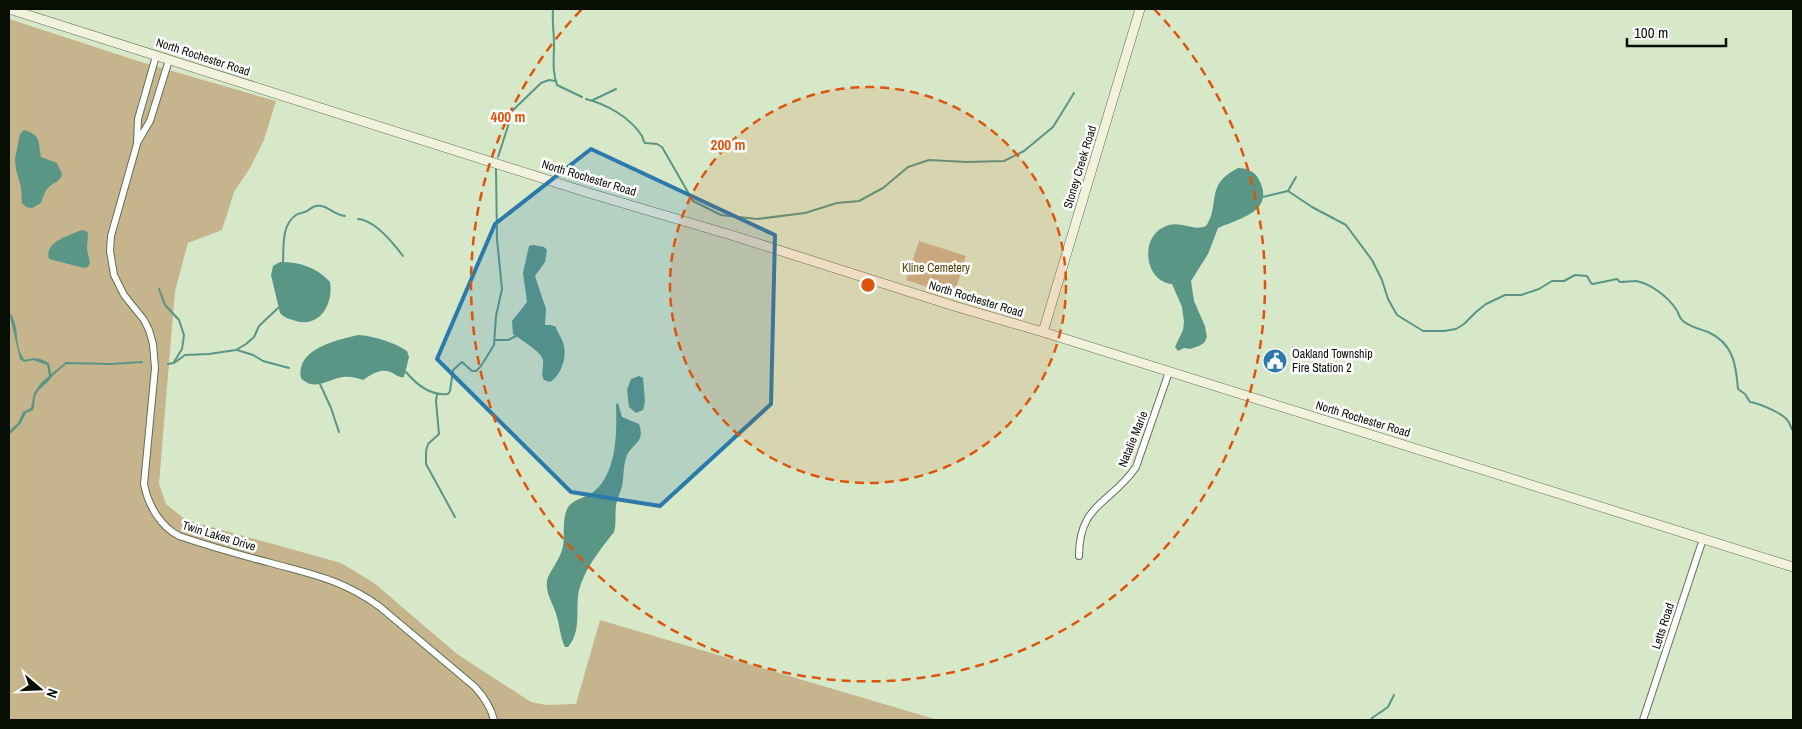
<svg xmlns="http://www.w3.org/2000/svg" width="1802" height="729" font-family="'Archivo Narrow',sans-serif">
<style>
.green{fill:#c5b48c}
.water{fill:#5a9686}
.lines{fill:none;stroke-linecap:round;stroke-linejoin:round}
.stream{stroke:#5a9686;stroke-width:2}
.street-casing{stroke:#607053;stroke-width:8}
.secondary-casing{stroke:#607053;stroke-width:10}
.street{stroke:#fff;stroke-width:6}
.secondary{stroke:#f1f1dc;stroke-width:9}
.marked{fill:#2c7aac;fill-opacity:0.2;stroke:#2c7aac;stroke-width:4;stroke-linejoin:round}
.ring{fill:none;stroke:#dd550c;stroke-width:2.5;stroke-dasharray:9 6}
.labels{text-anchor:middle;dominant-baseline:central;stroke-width:5;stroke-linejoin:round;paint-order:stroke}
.street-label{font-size:12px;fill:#090e05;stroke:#fff}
.park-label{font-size:12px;fill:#533d00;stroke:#fff}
.poi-label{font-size:12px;fill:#090e05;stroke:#fff;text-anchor:start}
.centre{fill:#dd550c;stroke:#fff;stroke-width:2.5}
.ring-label{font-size:15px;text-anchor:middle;font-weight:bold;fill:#dd550c;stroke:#fff;stroke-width:5;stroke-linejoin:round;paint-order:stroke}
</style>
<rect width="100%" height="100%" fill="#d6e8c8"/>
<!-- green -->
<g class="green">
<path d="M9 19 141 62 276 101 264 140 250 168 234 192 222 230 188 243 175 291 159 484 166 504 186 520 341 563 374 583 457 654 531 702 546 705 576 704 600 620 938 720H9Z"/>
<path d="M919 241 966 256 954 295 906 280Z"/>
</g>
<!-- water -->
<g class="water">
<path d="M24 130C42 135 38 143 41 157L57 163 62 174C60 183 53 182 48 188 44 192 43 198 41 203L32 208 26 207 22 203 21 187 16 170 15 159 20 134Z"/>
<path d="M1238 168C1246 168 1254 171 1258 178 1277 211 1240 218 1218 228L1208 254 1191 281 1194 301 1205 326 1207 337 1204 343 1199 346 1190 349 1184 348 1178 351 1175 347 1183 330 1184 322 1182 307 1172 284C1145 282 1139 238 1164 227 1180 219 1192 232 1206 226 1221 204 1204 185 1238 168Z"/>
<path d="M81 230 86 231 88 233 87 249 90 263 88 267 84 268 49 259C44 241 70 236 81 230Z"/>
<path d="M533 245 544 247 547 250 545 262 535 276 546 309 545 325H551L556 327C557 332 559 333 561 338 569 351 563 374 550 382L544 380C540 373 544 368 543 360 541 351 521 340 513 334L512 321 527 302 523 273 529 246Z"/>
<path d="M280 262C300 262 316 267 330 282 334 304 319 330 293 320 288 319 284 317 280 313L271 275 273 266Z"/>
<path d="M9 312C21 325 13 347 25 360 35 357 40 358 49 363L52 377C47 384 37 389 35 397 34 402 35 405 33 410L26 413 21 423 9 435V431L18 423 23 412 31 408 34 393 41 383 49 376 47 365 33 360 24 362 20 359Z"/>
<path d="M358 335C374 336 393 342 407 351L409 357 404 377C398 378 396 374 390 372 380 368 371 375 363 380 357 378 350 376 343 377 328 379 314 392 301 378 296 348 338 340 358 335Z"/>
<path d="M639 376 643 378 645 402 643 410 636 413 629 407 627 390 631 379Z"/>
<path d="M618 403 622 417 639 424C646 444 631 443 626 458 623 467 624 477 622 486 621 491 618 496 617 501 614 512 617 522 614 532 600 550 585 568 579 590 575 610 582 631 568 647H565C560 637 560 627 557 617 554 604 543 591 548 577 553 567 561 557 563 546 565 534 562 521 567 509 571 500 584 498 592 493 617 475 617 433 616 404Z"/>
</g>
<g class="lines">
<!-- stream -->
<g class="stream">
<path d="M553 9C552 21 554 33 554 45 554 59 552 71 557 85L582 97"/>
<path d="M586 99C606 104 630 117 642 136 643 138 643 141 645 143L657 144 662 147 693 201 721 215 757 219 805 213 837 203 859 201 883 188 908 167 929 160 967 162 1004 161 1024 151 1053 127 1074 93"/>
<path d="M593 100 616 89"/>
<path d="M498 157 508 126 509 114 541 83 549 80 556 81"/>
<path d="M1288 191 1296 177"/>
<path d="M1263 197 1288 191 1312 207 1346 225 1372 260 1382 280 1388 299 1397 315 1423 331H1444L1456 329 1464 324 1476 312 1486 304 1505 295H1521L1539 289 1552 281H1564L1575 275 1587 276 1591 283 1593 284 1617 279 1620 282C1625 282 1631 281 1636 281 1650 283 1668 297 1676 309 1679 313 1679 318 1683 321 1690 327 1700 329 1708 332 1733 343 1736 364 1738 389L1745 394 1750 402C1758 403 1783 413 1788 421 1790 424 1791 428 1793 431"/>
<path d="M358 219C375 220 394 244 403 256"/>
<path d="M283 262C284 247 281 225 296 215 299 213 303 213 307 211 311 208 315 205 321 206 327 206 335 215 345 216"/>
<path d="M159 289 165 305 179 320 184 335 182 349 174 362"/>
<path d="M495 340H508L516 336"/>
<path d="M237 350 253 355 263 361 289 368"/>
<path d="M168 364 174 363 185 355 209 354 236 350 246 344 254 337 259 326 278 308"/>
<path d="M406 372C416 384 430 396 448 394L450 391 453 370 462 362 472 371H476L481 366 494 345 496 316 502 289 497 239 496 169"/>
<path d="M52 375 66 363 111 364 142 362"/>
<path d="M320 384 331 408 339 432"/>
<path d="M437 395 436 401 439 434 428 444 426 451V464L455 517"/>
<path d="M1371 720 1372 718 1388 707 1394 695"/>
</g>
<defs>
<g id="street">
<path d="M156 56 138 119 137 144 111 236 110 251 114 275 124 295 144 320 149 330 153 344 155 368 144 484C148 505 160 526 179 536 209 546 240 555 271 563 314 575 343 580 380 607L475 687C484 697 491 707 494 720"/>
<path d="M137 143 150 121 169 60"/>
<path d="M1079 556C1079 503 1111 504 1136 467L1169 372"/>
<path d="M1643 720 1703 539"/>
</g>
<g id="secondary">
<path d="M9 9 589 193 731 235 954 306 1043 332 1793 567"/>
<path d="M1043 332 1140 9"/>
</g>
</defs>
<!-- street casing -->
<use href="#street" class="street-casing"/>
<!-- secondary casing -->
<use href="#secondary" class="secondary-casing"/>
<!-- street -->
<use href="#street" class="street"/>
<!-- secondary -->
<use href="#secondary" class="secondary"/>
</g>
<!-- marked area -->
<path class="marked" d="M591 149 775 235 771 404 660 506 571 492 437 359 495 224Z"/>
<!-- distance rings -->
<circle cx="868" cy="285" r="198" fill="#dd550c" fill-opacity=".12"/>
<g class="ring">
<circle cx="868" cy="285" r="198"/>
<path d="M1154 9A397 397 0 1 1 582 9"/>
</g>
<!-- icons -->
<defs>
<symbol id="civic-disc" viewBox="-11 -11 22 22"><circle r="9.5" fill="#2c7aac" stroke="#fff"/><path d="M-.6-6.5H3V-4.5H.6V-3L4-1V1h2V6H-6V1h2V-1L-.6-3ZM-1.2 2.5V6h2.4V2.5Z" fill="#fff"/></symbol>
</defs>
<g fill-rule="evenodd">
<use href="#civic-disc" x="1261" y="347" width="28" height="28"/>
</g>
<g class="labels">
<!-- street labels -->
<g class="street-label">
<text transform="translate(203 57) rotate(18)">North Rochester Road</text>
<text transform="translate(1080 167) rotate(-73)">Stoney Creek Road</text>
<text transform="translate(589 178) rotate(17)">North Rochester Road</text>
<text transform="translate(976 299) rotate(17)">North Rochester Road</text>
<text transform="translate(1363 419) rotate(17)">North Rochester Road</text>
<text transform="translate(1133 439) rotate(-68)">Natalie Marie</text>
<text transform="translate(219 536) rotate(17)">Twin Lakes Drive</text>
<text transform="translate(1663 626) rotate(-72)">Letts Road</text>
</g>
<!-- park labels -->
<g class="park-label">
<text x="936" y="268">Kline Cemetery</text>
</g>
<!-- poi labels -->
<g class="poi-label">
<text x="1292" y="354">Oakland Township<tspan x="1292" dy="14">Fire Station 2</tspan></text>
</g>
</g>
<circle cx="868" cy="285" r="8" class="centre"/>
<g class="ring-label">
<text x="508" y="122">400 m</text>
<text x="728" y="150">200 m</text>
</g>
<!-- border -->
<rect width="1802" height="729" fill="none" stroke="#090e05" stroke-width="20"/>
<!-- north arrow -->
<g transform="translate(40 689) rotate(109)" stroke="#ffffff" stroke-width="4" paint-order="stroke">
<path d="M0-4L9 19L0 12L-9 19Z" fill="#090e05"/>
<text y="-8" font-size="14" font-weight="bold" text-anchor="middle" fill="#090e05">N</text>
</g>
<!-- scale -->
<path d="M1627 38v8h99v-8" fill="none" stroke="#090e05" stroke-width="2.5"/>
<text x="1634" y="38" font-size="15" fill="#090e05" stroke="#ffffff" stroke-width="4" paint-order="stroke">100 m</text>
</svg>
